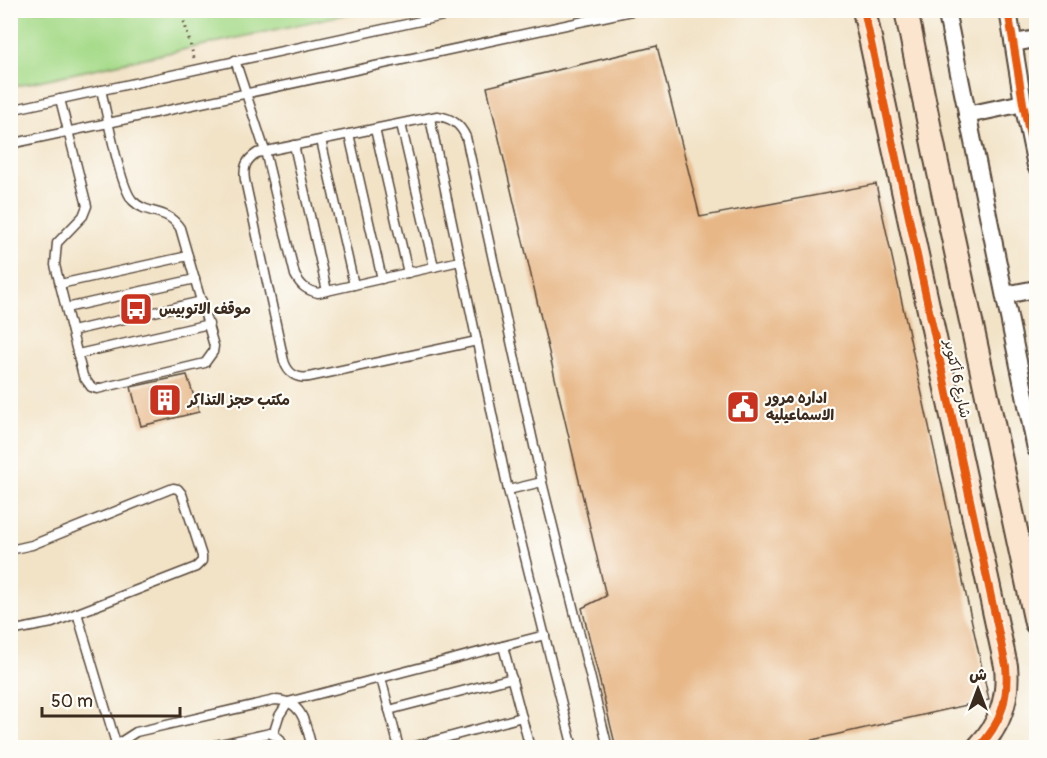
<svg xmlns="http://www.w3.org/2000/svg" width="1047" height="758" font-family="Pangolin,'Playpen Sans Arabic',sans-serif">
<style>
.green{fill:#a7db8b;stroke:#718254;stroke-width:1.5}
.building{fill:#e7b787}
.lines{fill:none;stroke-linecap:round;stroke-linejoin:round}
.lane-casing{stroke:#564637;stroke-width:11}
.street-casing{stroke:#564637;stroke-width:20}
.secondary-casing{stroke:#564637;stroke-width:26}
.path{stroke:#564637;stroke-width:3;stroke-dasharray:1.5 4.5;stroke-linecap:butt}
.lane{stroke:#fff;stroke-width:8}
.street{stroke:#fff;stroke-width:16}
.secondary{stroke:#fce5cf;stroke-width:22}
.cycleway-casing{stroke:#fdfcf7;stroke-width:11}
.cycleway{stroke:#e8590c;stroke-width:8}
.labels{text-anchor:middle;dominant-baseline:central;stroke-width:4.5;stroke-linejoin:round;paint-order:stroke}
.poi-label{font-size:15px;font-weight:bold;fill:#3b2a1e;stroke:#fdfcf7;text-anchor:start}
.street-label{font-size:15px;fill:#3b2a1e;stroke:#fdfcf7}
</style>
<rect width="100%" height="100%" fill="#fdfcf7"/>
<filter id="ink" filterUnits="userSpaceOnUse"><feTurbulence type="fractalNoise" baseFrequency=".0167" numOctaves="2"/><feDisplacementMap in="SourceGraphic" scale="12" xChannelSelector="R" yChannelSelector="G"/><feConvolveMatrix kernelMatrix="1 2 1 2 8 2 1 2 1" color-interpolation-filters="sRGB"/></filter>
<filter id="wash" filterUnits="userSpaceOnUse"><feTurbulence type="fractalNoise" baseFrequency=".008" numOctaves="4" result="noise"/><feDisplacementMap in="SourceGraphic" scale="24" xChannelSelector="R" yChannelSelector="G"/><feGaussianBlur stdDeviation="1.35" result="paint"/><feColorMatrix in="noise" values="0 0 0 0 0 0 0 0 0 0 0 0 0 0 0 0 0 1.4 0 .05"/><feComposite in="paint" operator="in"/></filter>
<g filter="url(#wash)">
<rect width="100%" height="100%" fill="#f2e3c7"/>
<!-- green -->
<path class="green" d="M11 10H361V11L11 87Z"/>
<g id="blocks">
<!-- building -->
<g class="building">
<path d="M657 46 700 217 876 184 989 700 777 748H616L582 608 606 596 487 87Z"/>
<path d="M187 375 199 412 141 426 131 387Z"/>
</g>
</g>
</g>
<g filter="url(#ink)">
<use href="#blocks" fill-opacity="0" stroke="#564637" stroke-width="1.5"/>
<g class="lines">
<defs>
<g id="lane">
<path d="M235 60 265 151 295 275C301 286 306 290 318 293L460 261"/>
<path d="M60 99 87 206 83 216 57 243 55 265 83 376 91 387 97 389 205 363 213 352 214 346 180 228C166 207 148 216 133 201 120 188 107 113 101 90"/>
<path d="M10 110 471 10"/>
<path d="M430 118 508 490 573 748"/>
<path d="M401 124 434 267"/>
<path d="M375 129 408 273"/>
<path d="M349 134 382 279"/>
<path d="M321 140 354 285"/>
<path d="M10 144 636 10"/>
<path d="M294 145 327 291"/>
<path d="M60 284 188 256"/>
<path d="M66 308 195 279"/>
<path d="M72 331 202 301"/>
<path d="M477 341 309 377C297 379 288 374 284 361L245 180C243 167 246 160 257 153L437 116C452 118 460 124 466 137L542 482 608 748"/>
<path d="M78 354 209 324"/>
<path d="M508 490 542 482"/>
<path d="M10 550 32 545 173 488 178 489 182 494 202 556V561L196 567 52 623 10 631"/>
<path d="M77 613 117 747"/>
<path d="M503 646 530 748"/>
<path d="M381 678 399 748"/>
<path d="M389 710 512 678"/>
<path d="M10 731 12 748"/>
<path d="M273 735 279 716 288 702 545 635"/>
<path d="M116 748 122 741 136 732 275 700C303 700 306 725 312 748"/>
<path d="M201 748 270 733 279 738 285 748"/>
<path d="M408 748 522 717"/>
</g>
<g id="street">
<path d="M946 10 1036 449"/>
<path d="M1008 10 1023 103 1036 166"/>
<path d="M1014 43 1036 39"/>
<path d="M967 115 1023 103"/>
<path d="M1005 295 1036 289"/>
</g>
<g id="secondary">
<path d="M864 10 1006 666C1009 698 1001 724 978 748"/>
<path d="M906 10 936 159 1036 623"/>
</g>
</defs>
<!-- lane casing -->
<use href="#lane" class="lane-casing"/>
<!-- street casing -->
<use href="#street" class="street-casing"/>
<!-- secondary casing -->
<use href="#secondary" class="secondary-casing"/>
<!-- path -->
<path class="path" d="M181 10 194 58"/>
<!-- lane -->
<use href="#lane" class="lane"/>
<!-- street -->
<use href="#street" class="street"/>
<!-- secondary -->
<use href="#secondary" class="secondary"/>
<defs>
<g id="cycleway">
<path d="M864 10 1006 666C1009 698 1001 724 978 748"/>
<path d="M1008 10 1023 103 1036 166"/>
</g>
</defs>
<!-- cycleway casing -->
<use href="#cycleway" class="cycleway-casing"/>
<!-- cycleway -->
<use href="#cycleway" class="cycleway"/>
</g>
</g>
<!-- icons -->
<defs>
<symbol id="bus-square" viewBox="-11 -11 22 22"><rect x="-9" y="-9" width="18" height="18" rx="4" fill="#c8321e" stroke="#fdfcf7"/><path d="M-5-6H5V4H4V6H2V4H-2V6H-4V4H-5ZM-3.5-4V0h7V-4ZM-3.5 1.2v1.5H-2V1.2ZM2 1.2v1.5H3.5V1.2Z" fill="#fff"/></symbol>
<symbol id="building-square" viewBox="-11 -11 22 22"><rect x="-9" y="-9" width="18" height="18" rx="4" fill="#c8321e" stroke="#fdfcf7"/><path d="M-4-6H4V6H1V3H-1V6H-4ZM-2.5-4.3h1.7v1.8h-1.7ZM.8-4.3h1.7v1.8H.8ZM-2.5-1h1.7V.8h-1.7ZM.8-1h1.7V.8H.8Z" fill="#fff"/></symbol>
<symbol id="civic-square" viewBox="-11 -11 22 22"><rect x="-9" y="-9" width="18" height="18" rx="4" fill="#c8321e" stroke="#fdfcf7"/><path d="M-.6-6.5H3V-4.5H.6V-3L4-1V1h2V6H-6V1h2V-1L-.6-3ZM-1.2 2.5V6h2.4V2.5Z" fill="#fff"/></symbol>
</defs>
<g fill-rule="evenodd">
<use href="#bus-square" x="117" y="290" width="38" height="38"/>
<use href="#building-square" x="146" y="381" width="38" height="38"/>
<use href="#civic-square" x="724" y="388" width="38" height="38"/>
</g>
<g class="labels">
<!-- poi labels -->
<g class="poi-label">
<text x="159" y="309">موقف الاتوبيس</text>
<text x="766" y="398">اداره مرور<tspan x="766" dy="17">الاسماعيليه</tspan></text>
<text x="188" y="400">مكتب حجز التذاكر</text>
</g>
<!-- street labels -->
<g class="street-label">
<text transform="translate(957 379) rotate(78)">شارع 6 أكتوبر</text>
</g>
</g>
<!-- margin -->
<rect width="1047" height="758" fill="none" stroke="#fdfcf7" stroke-width="36"/>
<!-- north arrow -->
<g transform="translate(978 689)" stroke="#fdfcf7" stroke-width="4.5" paint-order="stroke">
<path d="M0-4.5L10 22L0 15L-10 22Z" fill="#3b2a1e"/>
<text y="-9" font-size="16" font-weight="bold" text-anchor="middle" fill="#3b2a1e">ش</text>
</g>
<!-- scale -->
<path d="M42 707v9h138v-9" fill="none" stroke="#3b2a1e" stroke-width="3"/>
<text x="51" y="707" font-size="18" fill="#3b2a1e" stroke="#fdfcf7" stroke-width="4.5" paint-order="stroke">50 m</text>
</svg>
